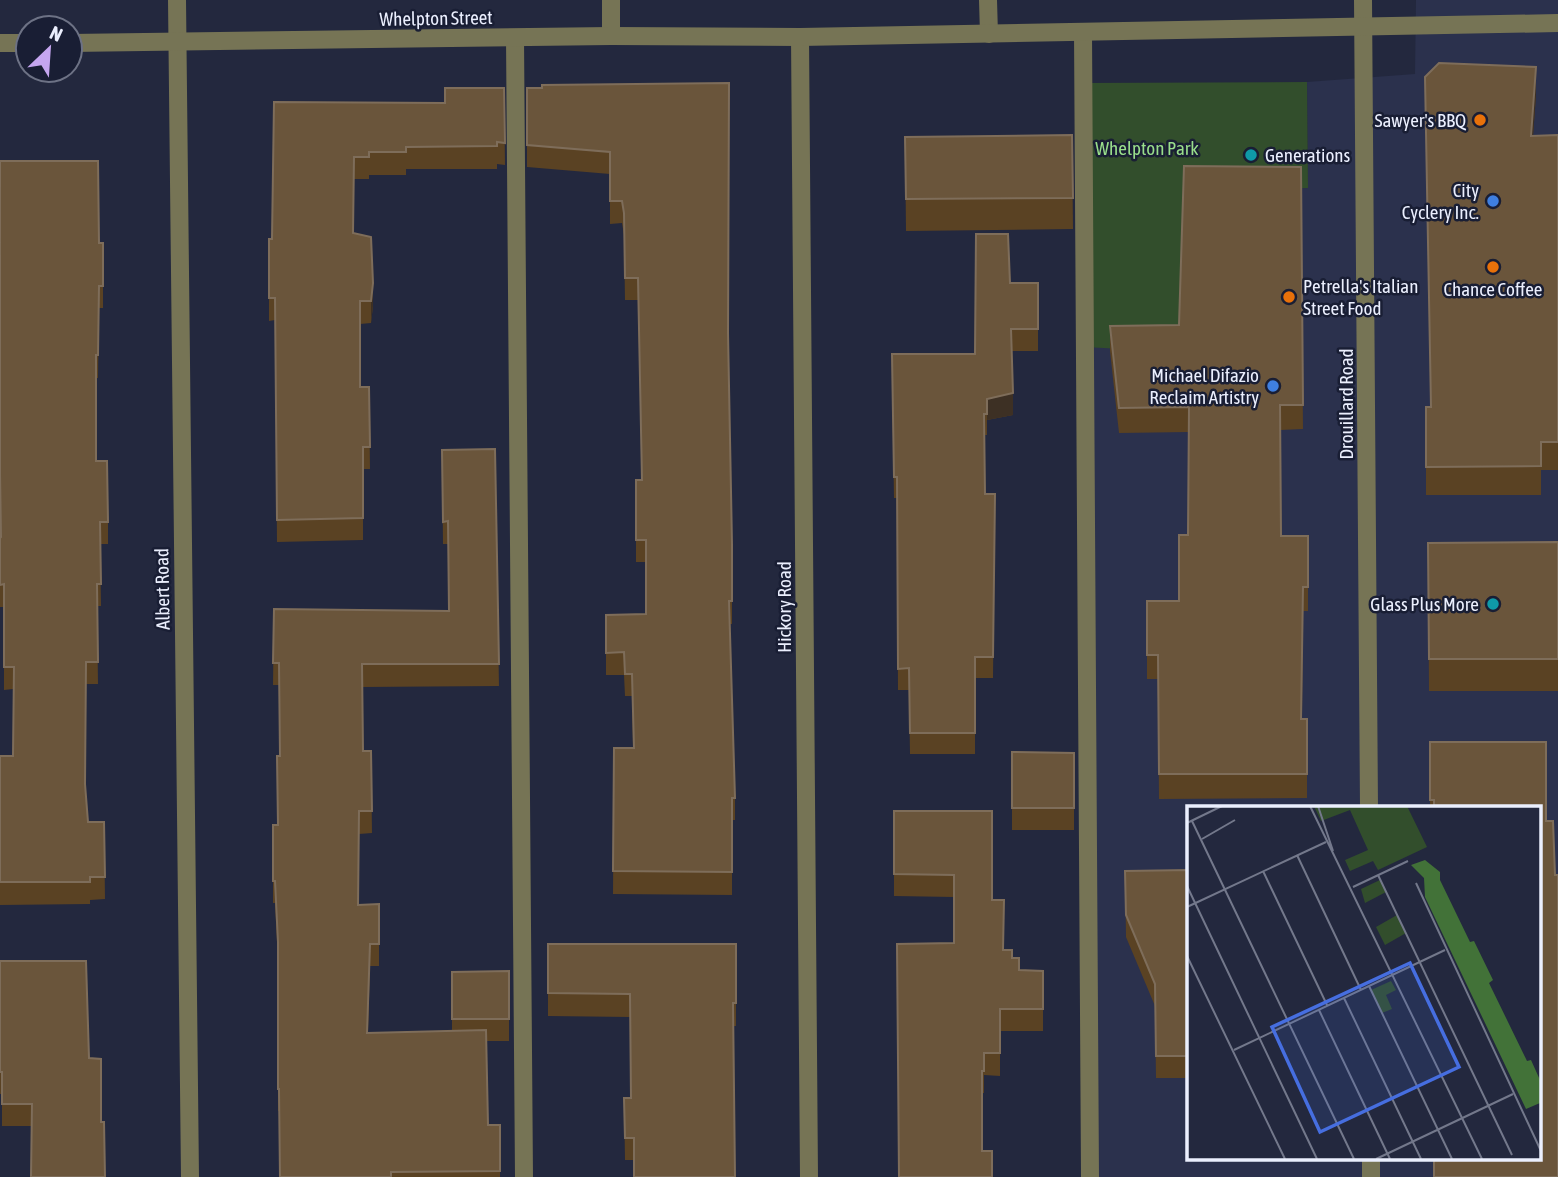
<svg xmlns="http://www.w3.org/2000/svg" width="1558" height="1177" font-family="'Asap Condensed',sans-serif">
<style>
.built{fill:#2b314d;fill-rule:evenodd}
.green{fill:#324e2c}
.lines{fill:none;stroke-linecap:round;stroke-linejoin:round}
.minor{stroke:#767455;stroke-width:18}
.wall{fill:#5a4223}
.shaded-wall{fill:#3d3024}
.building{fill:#6a553b;stroke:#7e6d5a;stroke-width:2}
.food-dot{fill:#e8710a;stroke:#191e34;stroke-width:2.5}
.culture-dot{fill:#0f9aa8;stroke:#191e34;stroke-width:2.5}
.shop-dot{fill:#3f7fe0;stroke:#191e34;stroke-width:2.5}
.labels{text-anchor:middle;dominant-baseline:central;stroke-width:5;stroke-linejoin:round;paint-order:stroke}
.street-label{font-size:19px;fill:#ebeffe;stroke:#191e34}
.poi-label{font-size:19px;fill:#ebeffe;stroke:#191e34;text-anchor:end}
.park-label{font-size:19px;fill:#99de8b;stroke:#191e34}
.inset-road{fill:none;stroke:#73788b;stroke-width:2}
.view{fill:#466ee0;fill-opacity:0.15;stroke:#466ee0;stroke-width:3.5}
.inset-edge{fill:none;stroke:#ebeffe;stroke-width:3.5}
</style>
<rect width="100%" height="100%" fill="#23283e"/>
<!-- built -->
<path class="built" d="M1416 0H1558V1177H1082L1085 347 1192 191 1308 188 1307 82 1415 74ZM1189 808H1539V1158H1189Z"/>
<!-- green -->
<path class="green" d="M1307 82 1308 188 1192 192 1195 353 1085 347 1083 83Z"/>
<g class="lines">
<!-- minor -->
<g class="minor">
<path d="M177 0 190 1177"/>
<path d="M611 0V36"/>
<path d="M988 0 989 34"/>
<path d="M1363 0 1369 808"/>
<path d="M1083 32 1090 1177"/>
<path d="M800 37 809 1177"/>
<path d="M515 38 524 1177"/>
<path d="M0 43H28"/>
<path d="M70 43 611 36 800 37 1558 23"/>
<path d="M1371 1158V1177"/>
</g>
</g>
<!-- wall -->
<g class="wall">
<path d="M729 83 728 337 732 544V624H730L735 798V820H732V895L613 894 614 748H633L632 696H625L624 675H606V615L646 614V562H636V480H642L638 300H625L624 235 622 223 610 224V174L527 167V88Z"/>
<path d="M504 88 505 165 497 164V169H406V175H369V179H354V233L373 306 371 323 360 324V387H369L370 469H363V540L277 542 275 320 269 321V239H272L274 102 445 103Z"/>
<path d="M1536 95 1533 136 1558 135V470H1541V495H1426V407H1430Z"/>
<path d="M1072 135 1073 229 906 231 905 137Z"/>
<path d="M1301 167 1303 429 1280 430 1281 536H1308V611H1303L1302 719H1307V798L1159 799 1158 679H1147V601H1179L1188 535 1189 432 1119 433 1110 351V326L1179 325Z"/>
<path d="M99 243H103V308H99L98 378H96V461L108 522V544H100L101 606H97L98 684H86L85 786 88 822H104L105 899 90 900V904L0 905V756H13V689L4 690V607H0V537H1Z"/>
<path d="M1010 283H1038V351H1012L1013 415 987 420V435H985V494H995L993 678H975V754H910L909 690H898L897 498H894L892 375 975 354Z"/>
<path d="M495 449 499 686 362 687 363 751H371L372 833 359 834V905L379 904V966H370L368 1033 452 1031V972L509 971V1041H486L488 1125H500V1177H280L279 1111H278V962L275 903H273V825H277L279 756V685H273L274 609 448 611V544H443L442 450Z"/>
<path d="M1558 542V691H1429L1428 543Z"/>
<path d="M1430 742H1546L1539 808H1430Z"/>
<path d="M1012 752 1074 753V830H1012Z"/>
<path d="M894 811 992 900 1003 950 1012 958 1019 970 1043 971V1031H1000V1076L984 1075V1093H982L899 1177 954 943V897L894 896Z"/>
<path d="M1189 870V1078H1156L1155 1006 1126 937 1125 871Z"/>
<path d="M548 944H736V1026H733L634 1160H625L624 1098H631L630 1017 548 1016Z"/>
<path d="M0 961H86L32 1126H2V1094H0Z"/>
</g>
<!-- shaded-wall -->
<g class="shaded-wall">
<path d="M1536 67V95L1531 164V136Z"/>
<path d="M373 283V306L371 323V301Z"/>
<path d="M1013 393V415L987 420V435V399Z"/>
</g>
<!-- building -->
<g class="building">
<path d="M1439 63 1536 67 1531 136 1558 135V442H1541V466L1426 467V407H1431L1425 77Z"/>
<path d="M729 83 728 333 732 544V601H729L735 798H732V872L613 871 614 748H634L632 674H625L624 652 606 653V615L646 614V540H636V480H642L638 278H625L624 213 622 201H610V152L527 145V88H542V85Z"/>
<path d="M445 88H504L505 143 497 142V146L406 147V152H369V157H354L353 233 371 237 373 283 371 301H360V387H369L370 447H363V518L277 520 275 298H269V239H272L274 102 445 103Z"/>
<path d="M1072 135 1073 198 906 199 905 137Z"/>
<path d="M0 161H98L99 243H103V286H99L98 355H96V461H107L108 522H100L101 584H97L98 662H86L85 784 88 822H104L105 877H90V882H0V756H13L14 667H4V584L0 585V538L1 537 0 473Z"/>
<path d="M1184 166 1301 167 1303 405H1280L1281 536H1308V587H1303L1301 719H1307V774H1159L1158 655H1147V601H1179V535H1188L1189 407 1119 408 1110 326 1179 325Z"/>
<path d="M976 234H1008L1010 283H1038V329H1011L1013 393 987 399V414H984L985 494H995L993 657H975V733H910L909 668 898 669 897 477H894L892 354H975Z"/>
<path d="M495 449 499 664H362L363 751H371L372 811H359L358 905 379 904V944H370L367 1033 486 1030 488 1125H500V1171L391 1172V1177H280L279 1089H278V942L275 881H273V825H278L277 756H280L279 663H273L274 609 449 611 448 521 443 522 442 450Z"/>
<path d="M1558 542V659H1429L1428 543Z"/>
<path d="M1430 742H1546V821H1553L1555 875H1558V1177H1434V1158H1539V808H1434V800H1430Z"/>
<path d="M1012 752 1074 753V808H1012Z"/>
<path d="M894 811H992V900H1004L1003 950H1012V958H1019V970L1043 971V1009H1000V1053H984V1071H982V1151H992V1177H899L897 944 954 943V875L894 874Z"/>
<path d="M1189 870V1056H1156L1155 984 1126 915 1125 871Z"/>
<path d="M548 944H736V1003H733L735 1177H634V1138H625L624 1098H631L630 994 548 993Z"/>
<path d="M0 961H86L89 1058 101 1059V1122H104L105 1177H31L32 1104H2V1072H0Z"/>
<path d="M509 971V1019H452V972Z"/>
</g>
<!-- markers -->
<g class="food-dot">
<circle cx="1480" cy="120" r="7"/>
<circle cx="1493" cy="267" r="7"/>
<circle cx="1289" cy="297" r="7"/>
</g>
<g class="culture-dot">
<circle cx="1251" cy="155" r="7"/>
<circle cx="1493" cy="604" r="7"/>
</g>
<g class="shop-dot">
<circle cx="1493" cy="201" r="7"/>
<circle cx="1273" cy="386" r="7"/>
</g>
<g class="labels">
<!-- street labels -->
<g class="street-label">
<text transform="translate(436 18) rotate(-1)">Whelpton Street</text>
<text transform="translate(1346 404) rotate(-90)">Drouillard Road</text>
<text transform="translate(162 589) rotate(-91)">Albert Road</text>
<text transform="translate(784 607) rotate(-90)">Hickory Road</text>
</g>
<!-- poi labels -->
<g class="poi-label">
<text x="1466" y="120">Sawyer's BBQ</text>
<text x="1265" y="155" text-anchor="start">Generations</text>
<text x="1479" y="190">City<tspan x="1479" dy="22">Cyclery Inc.</tspan></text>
<text x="1303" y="286" text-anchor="start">Petrella's Italian<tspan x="1303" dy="22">Street Food</tspan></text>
<text x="1493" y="289" text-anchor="middle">Chance Coffee</text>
<text x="1259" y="375">Michael Difazio<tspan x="1259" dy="22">Reclaim Artistry</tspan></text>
<text x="1479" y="604">Glass Plus More</text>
</g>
<!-- park labels -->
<g class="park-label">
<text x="1147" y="148">Whelpton Park</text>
</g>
</g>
<!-- overview -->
<g transform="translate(1187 806)">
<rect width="354" height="354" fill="#23283e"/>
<path d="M127 0H220L240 41 191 64 186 55 163 65 158 54 181 44 163 4 134 15ZM193 74 199 86 178 97 174 83ZM210 109 219 127 198 139 189 121ZM204 175 209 184 199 189 205 203 195 207 184 184Z" fill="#324e2c"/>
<path d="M238 54 253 66V74L283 136 287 135 306 174 302 177 340 255 344 254 353 274V297L339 303 238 91 237 72 224 59Z" fill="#427238"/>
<path class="inset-road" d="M123 0 295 353M131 0 146 45M5 15 167 353M0 17 35 0M15 33 48 14M110 49 174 184M76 65 140 199M191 69 325 349M229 77 354 345M0 80 130 353M166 81 221 55M0 101 139 36M0 150 98 353M182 180 265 353M157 192 234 353M132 204 203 353M47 244 258 144M189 353 326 288"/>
<path class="view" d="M223 157 272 261 133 326 85 221Z"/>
<rect width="354" height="354" class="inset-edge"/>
</g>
<!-- north arrow -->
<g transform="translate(49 49) rotate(25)"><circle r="33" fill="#191e34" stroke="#6d7285" stroke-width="2"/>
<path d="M0-5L12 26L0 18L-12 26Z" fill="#c5a6f0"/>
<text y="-10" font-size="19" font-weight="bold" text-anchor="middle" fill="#ebeffe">N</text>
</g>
</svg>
